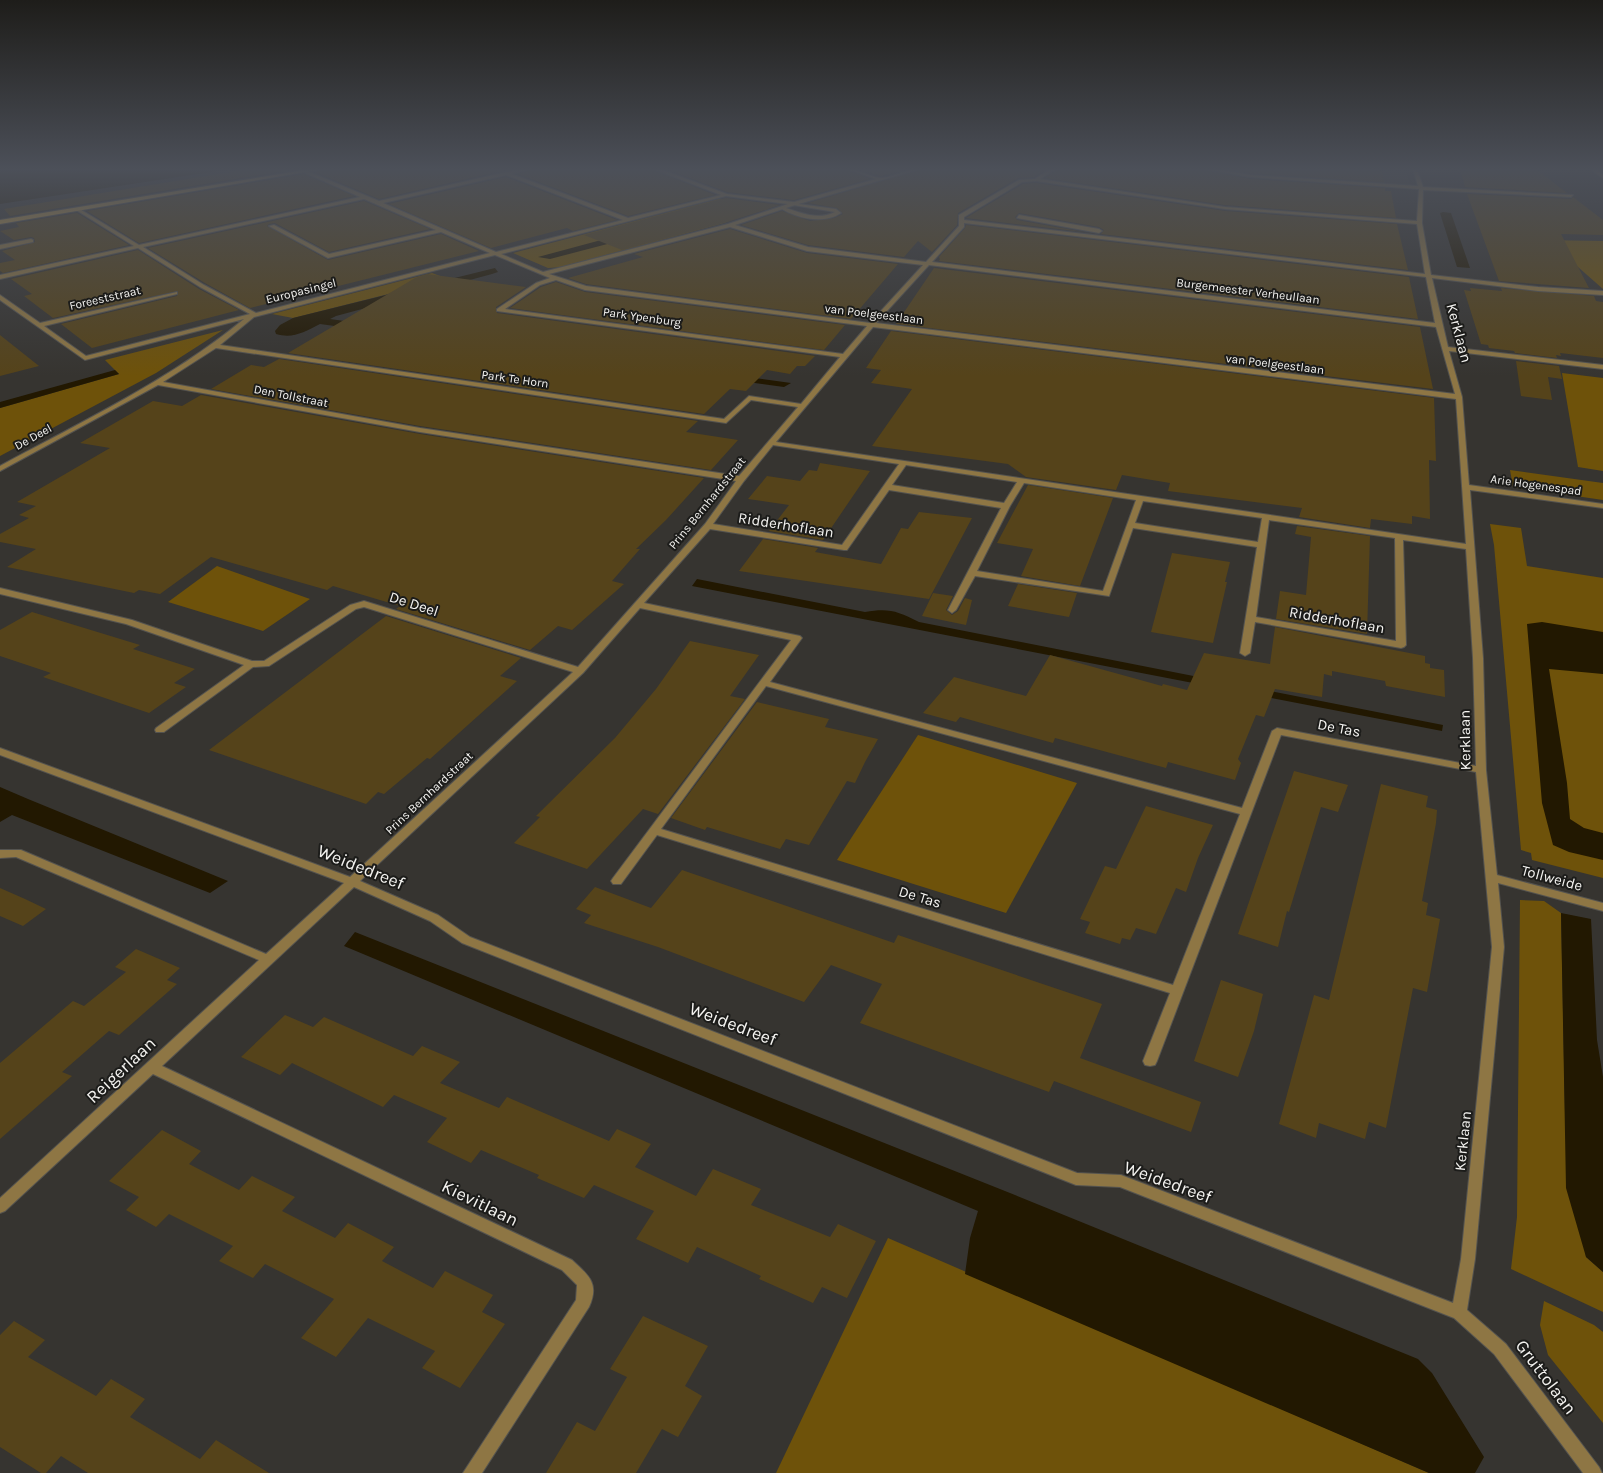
<svg xmlns="http://www.w3.org/2000/svg" width="1603" height="1473" font-family="Karla,sans-serif">
<style>
.built{fill:#413d34}
.green{fill:#6e520a}
.water{fill:#221801}
.building{fill:#55431a}
.lines{fill:none;stroke-linecap:round;stroke-linejoin:round}
.lane-casing{stroke:#54534f;stroke-width:2}
.street-casing{stroke:#54534f;stroke-width:2}
.secondary-casing{stroke:#54534f;stroke-width:2}
.lane{fill:#8e7644;fill-rule:evenodd}
.street{fill:#8e7644;fill-rule:evenodd}
.secondary{fill:#c09a46;fill-rule:evenodd}
.labels{text-anchor:middle;dominant-baseline:central;stroke-width:4;stroke-linejoin:round;paint-order:stroke}
.far-street-label{font-size:12px;fill:#f4f3f0;stroke:#1c1c1a}
.street-label{font-size:15px;fill:#f4f3f0;stroke:#1c1c1a}
.near-street-label{font-size:18px;fill:#f4f3f0;stroke:#1c1c1a}
</style>
<rect width="100%" height="100%" fill="#363430"/>
<!-- built -->
<path class="built" d="M1219 169H1358L1407 173 1410 185 1244 173Z"/>
<!-- green -->
<g class="green">
<path d="M719 199 769 209 752 212 724 223 561 267 548 268 513 253Z"/>
<path d="M1540 240 1603 241V289L1578 267Z"/>
<path d="M432 273 448 279 293 318 272 314Z"/>
<path d="M223 330 156 373 0 456V408L119 374 105 360Z"/>
<path d="M1562 373 1603 378V471L1578 467Z"/>
<path d="M1510 470 1603 483V500L1513 487Z"/>
<path d="M1490 524 1521 528 1527 566 1603 578V878L1532 860 1531 853 1521 850 1494 545Z"/>
<path d="M217 566 310 599 263 631 168 602Z"/>
<path d="M918 735 1077 783 1006 913 837 860Z"/>
<path d="M1520 900 1544 901 1561 913 1565 1112 1586 1257 1603 1272V1312L1511 1269 1517 1217Z"/>
<path d="M888 1238 1429 1473H776Z"/>
<path d="M1544 1301 1594 1325 1603 1332V1423L1548 1355 1540 1325Z"/>
</g>
<!-- water -->
<g class="water">
<path d="M6 169H231L0 204V170Z"/>
<path d="M735 204 745 208 550 259 538 257Z"/>
<path d="M1443 212 1451 213 1470 268 1457 267 1440 213Z"/>
<path d="M495 268 498 272 492 274 336 316 330 319 791 383 784 387 320 324C304 332 293 339 276 334L275 331 280 325 293 318Z"/>
<path d="M115 370 119 374 0 408V402Z"/>
<path d="M697 579 865 612C889 608 897 611 919 622L1443 725 1442 731 692 586Z"/>
<path d="M1542 622 1603 632V674L1549 669 1567 783 1570 819 1584 828 1603 833V860L1569 852 1553 845 1542 803 1527 624Z"/>
<path d="M0 787 28 799 228 881 210 893 12 815 0 822Z"/>
<path d="M1561 913 1591 919 1597 1040 1603 1077V1272L1586 1257 1566 1188Z"/>
<path d="M355 932 1015 1195 1418 1359 1432 1373 1484 1457 1475 1473H1429L965 1274 970 1238 978 1211 344 946Z"/>
</g>
<!-- building -->
<g class="building">
<path d="M249 169H296L10 216 4 209Z"/>
<path d="M325 169H510L379 199 315 172Z"/>
<path d="M532 169H651L715 195 628 216 518 174Z"/>
<path d="M666 169H845L870 179 794 200 727 192Z"/>
<path d="M859 169H906L881 176Z"/>
<path d="M922 169H1046L1034 177 1018 178 958 213 957 225 932 252 918 241 904 257 808 245 741 225 782 211 810 221 834 218 843 214 837 208 808 203Z"/>
<path d="M1058 169H1200L1250 179 1385 188V191H1391L1396 218 1225 205 1045 178Z"/>
<path d="M1229 169H1351L1382 171 1384 182 1250 173Z"/>
<path d="M1460 169H1536L1567 193 1465 187Z"/>
<path d="M304 174 354 196 139 243 87 211Z"/>
<path d="M506 177 617 220 573 231 567 228 491 248 389 204Z"/>
<path d="M1036 183 1225 211 1397 224 1408 270 1101 234 1104 230 1099 227 1019 213 1015 217 1017 220 1084 232 966 218 1023 184Z"/>
<path d="M1467 194 1571 199 1573 197 1603 220V235L1561 234 1589 288 1499 281Z"/>
<path d="M726 198 780 205 727 222 622 250 584 235Z"/>
<path d="M364 201 430 229 329 252 275 223 269 224 267 226 328 260 441 234 479 251 250 308 205 283 148 248Z"/>
<path d="M77 213 129 245 3 273 0 271V263L15 260 2 251 35 242 34 238 31 237 14 240 0 231 19 227 16 223Z"/>
<path d="M966 225 1409 277 1418 319 939 261 940 259 939 257 965 228Z"/>
<path d="M730 229 807 253 898 264 851 319 586 284 568 278 643 257 634 254Z"/>
<path d="M138 250 199 289 239 310 92 348 61 324 177 296 178 291 53 318 24 296 32 294 11 279Z"/>
<path d="M934 268 1420 327 1433 389 896 324Z"/>
<path d="M427 274 526 287 496 307 497 313 815 356 805 366H797L790 374 767 370 746 391 730 389 704 414 288 353 415 278Z"/>
<path d="M556 282 585 292 845 325 824 350 510 308 541 287Z"/>
<path d="M1470 288 1502 291 1501 288 1594 296 1596 301 1603 302V358L1560 353 1561 356 1556 355 1557 358 1515 353 1514 351 1489 348 1488 345 1481 344 1464 290 1471 291Z"/>
<path d="M891 331 1434 398 1436 461 1429 460 1430 519 1412 516V524L1371 519 1370 528 1299 517 1302 508 1168 491 1170 483 1122 475 1116 490 1026 477 1008 464 872 446 912 389 871 383 881 370 866 368Z"/>
<path d="M0 335 39 366 0 376Z"/>
<path d="M279 359 698 421 686 432 738 440 711 470 420 426 211 389 251 365 264 367Z"/>
<path d="M1516 361 1559 366 1562 379 1548 377 1552 400 1521 396Z"/>
<path d="M201 395 420 434 704 478 666 520 636 549H640L612 581 624 584 572 630 558 626 530 650 396 609 400 606 333 586 327 590 211 557 160 594 139 590 134 593 7 567 36 549 0 542V534L29 518 19 515 36 506 17 502 110 448 80 443 153 401 182 406Z"/>
<path d="M820 463 870 471 823 540 769 531 789 505 748 499 767 476 800 481 809 470 817 471Z"/>
<path d="M1028 485 1113 498 1080 586 1021 576 1033 549 997 543Z"/>
<path d="M919 512 972 518 929 599 739 571 763 539 818 548 815 552 881 564 901 528 908 529Z"/>
<path d="M1297 526 1370 536 1367 634 1276 619 1280 591 1306 595 1311 537 1295 534Z"/>
<path d="M1172 553 1230 562 1225 582H1227L1213 643 1151 632Z"/>
<path d="M1018 584 1077 593 1069 617 1008 606Z"/>
<path d="M933 593 953 596 946 610 952 615 958 611 965 598 972 600 966 625 922 616Z"/>
<path d="M32 612 140 645 133 649 195 669 174 683 186 687 149 713 43 677 51 673 0 656V630Z"/>
<path d="M386 616 521 658 500 676 517 681 430 759 427 758 384 794 378 792 366 804 209 750Z"/>
<path d="M1275 627 1425 656V663L1430 664V668L1444 670 1445 697 1386 686 1385 681 1332 671V676L1324 674 1322 697 1275 689 1264 717 1256 715 1238 759 1241 763 1235 780 1168 762 1166 768 1055 738 1053 743 960 717 956 722 923 713 954 677 1026 696 1050 655 1162 686 1163 684 1187 690 1204 653 1270 664Z"/>
<path d="M690 641 759 655 730 696 745 699 658 814 643 809 587 869 514 843 540 817 536 816 615 738 656 689Z"/>
<path d="M757 702 829 719 825 727 878 739 865 762 855 783 847 781 809 845 786 839 780 849 707 827 705 830 671 818Z"/>
<path d="M1294 771 1348 785 1338 812 1321 807 1289 912 1287 911 1278 947 1238 934Z"/>
<path d="M1381 784 1428 796 1426 807 1437 810 1436 823 1422 901 1428 903 1426 915 1440 919 1427 992 1413 988 1386 1128 1369 1122 1365 1139 1319 1123 1316 1138 1279 1124 1314 995 1329 1000Z"/>
<path d="M1146 806 1213 825 1198 858 1186 892 1176 888 1156 934 1136 928 1130 940 1122 938 1120 944 1085 933 1090 922 1080 919 1105 866 1116 869Z"/>
<path d="M682 870 894 943 898 935 1102 1004 1080 1058 1201 1102 1191 1132 1054 1081 1049 1092 860 1023 882 984 855 974 831 965 804 1002 658 947 584 923 591 915 576 909 595 887 651 908Z"/>
<path d="M0 888 25 899 46 909 23 926 0 916Z"/>
<path d="M136 949 180 968 167 980 177 984 119 1035 109 1031 62 1072 72 1076 0 1139V1063L73 1001 84 1006 126 972 115 967Z"/>
<path d="M1221 980 1263 994 1254 1031 1238 1077 1194 1061Z"/>
<path d="M285 1015 313 1027 324 1017 413 1056 422 1046 460 1062 440 1083 499 1108 507 1097 609 1141 617 1129 651 1144 635 1167 696 1196 713 1169 761 1189 751 1205 830 1237 838 1224 876 1241 847 1298 822 1287 813 1303 759 1279 761 1276 697 1247 688 1263 636 1239 654 1211 594 1185 584 1198 537 1178 539 1175 481 1150 471 1163 427 1142 447 1118 394 1095 383 1107 292 1063 280 1075 241 1057Z"/>
<path d="M162 1130 201 1151 189 1164 239 1190 252 1176 295 1197 282 1211 335 1238 348 1223 394 1247 382 1261 433 1288 445 1271 493 1295 482 1312 505 1324 460 1388 422 1368 435 1351 368 1318 336 1357 301 1338 334 1299 265 1264 253 1278 219 1261 233 1246 169 1214 156 1227 126 1210 139 1197 109 1181Z"/>
<path d="M643 1316 708 1346 685 1386 702 1396 678 1437 662 1429 636 1473H546L577 1422 595 1431 627 1377 610 1369Z"/>
<path d="M14 1321 45 1340 28 1357 96 1396 111 1379 145 1399 130 1417 200 1459 216 1440 269 1473H88L61 1456 46 1473H41L0 1447V1335Z"/>
</g>
<g class="lines">
<defs>
<path id="lane" d="M791 203 836 209 841 213C823 225 796 218 780 208L782 207C800 212 817 221 835 212L793 205Z"/>
<g id="street">
<path d="M520 169H530L512 174 628 218 721 195 653 169H660L727 194 794 202 876 179 847 169C859 169 871 178 881 178 893 178 906 169 920 169L795 205 735 225 808 247 926 262 959 226V215L1019 180 1035 179 1050 169H1056L1040 179 1225 207 1417 221 1419 189 1250 177 1202 169H1216L1250 175 1418 186 1413 169H1417L1423 187 1573 195 1571 197 1423 190 1422 223 1431 275 1538 287 1603 291V295L1538 291 1432 278 1448 347 1603 365V369L1449 351 1462 397 1469 485 1603 504V508L1470 490 1483 658 1486 770 1497 875 1603 903V911L1498 883 1504 947 1475 1259 1467 1310 1506 1344 1599 1467 1602 1473H1583L1494 1354 1454 1318 1120 1187 1076 1185 1071 1183 462 943 430 921 354 887 162 1066 572 1260C588 1275 600 1283 589 1307L482 1473H463L576 1300 577 1285 562 1270 153 1074 5 1211 0 1213V1198L259 960 16 857 0 858V850H21L266 954 344 883 0 755V748L350 877 573 672 364 607 356 609 269 666 253 667 164 732H156L155 730 156 728 244 665 126 624 0 594V588L132 620 252 661H264L350 605 364 601 578 667 705 524 736 481 420 432 158 385 0 471V466C83 421 170 380 244 319L85 360 0 300V295L40 323 177 292V294L44 326 86 356 250 314 200 287 138 248 0 279V275L134 246 76 210 78 208 139 245 360 197 305 173 307 171 379 201ZM506 175 623 220 496 252 383 203ZM1036 181 1225 209 1417 224 1425 274 964 220V217L1022 182ZM726 196 788 204 728 224 543 272 501 254ZM364 199 436 230 329 254 274 225 269 226 328 258 441 232 490 253 256 313 204 285 143 247ZM964 223 1426 277 1435 323 932 262 964 227ZM730 227 807 251 923 265 870 323 586 286 549 274ZM495 255 550 278 536 283 497 309V311L840 357 801 404 749 396 724 419 220 345 254 317ZM929 265 1436 327 1455 394 876 323ZM556 280 585 290 867 326 843 354 505 309 540 285ZM873 327 1456 399 1466 544 776 442ZM216 348 726 423 751 400 798 407 739 476 420 428 163 382ZM773 445 899 464 842 545 713 524 744 481ZM906 465 1017 482 1004 503 892 485ZM1024 483 1136 500 1103 591 977 571 1010 506ZM889 490 1001 508 948 610 952 613 956 610 975 576 1109 596 1133 528 1257 547 1240 653 1245 656 1250 653 1255 622 1401 648 1404 647 1406 645 1403 540 1466 549 1473 658 1476 766 1277 728 1272 731 1242 808 770 682 802 638 800 636 644 603 710 529 844 550H847ZM1143 501 1262 518 1258 542 1135 523ZM1269 520 1395 538 1396 641 1256 617ZM640 608 791 640 613 878 611 881 613 884H621L657 835 1170 993 1143 1061 1145 1065 1150 1066 1155 1065 1157 1061 1281 735 1476 772 1492 947 1461 1259 1453 1303 1121 1175 1077 1173 470 937 438 915 360 881 583 673ZM766 686 1240 814 1173 985 661 829Z"/>
<path d="M1590 169H1596L1603 175V178Z"/>
<path d="M1019 215 1099 229 1102 231 1099 233 1017 218Z"/>
<path d="M31 239 33 240V242L0 249V245Z"/>
</g>
<path id="secondary" d="M310 169H323L0 224V220Z"/>
</defs>
<!-- lane casing -->
<use href="#lane" class="lane-casing"/>
<!-- street casing -->
<use href="#street" class="street-casing"/>
<!-- secondary casing -->
<use href="#secondary" class="secondary-casing"/>
<!-- lane -->
<use href="#lane" class="lane"/>
<!-- street -->
<use href="#street" class="street"/>
<!-- secondary -->
<use href="#secondary" class="secondary"/>
</g>
<!-- sky -->
<linearGradient id="sky" x2="0" y2="1"><stop stop-color="#1e1d1a"/><stop offset="0.45" stop-color="#4c5059"/><stop offset="1" stop-color="#4c5059" stop-opacity="0"/></linearGradient>
<rect width="1603" height="376" fill="url(#sky)"/>
<g class="labels">
<!-- far-street labels -->
<g class="far-street-label">
<text transform="translate(301 291) rotate(-14)">Europasingel</text>
<text transform="translate(1248 291) rotate(7)">Burgemeester Verheullaan</text>
<text transform="translate(105 298) rotate(-13)">Foreeststraat</text>
<text transform="translate(874 314) rotate(7)">van Poelgeestlaan</text>
<text transform="translate(642 317) rotate(8)">Park Ypenburg</text>
<text transform="translate(1275 364) rotate(7)">van Poelgeestlaan</text>
<text transform="translate(515 379) rotate(8)">Park Te Horn</text>
<text transform="translate(291 396) rotate(11)">Den Tollstraat</text>
<text transform="translate(33 437) rotate(-29)">De Deel</text>
<text transform="translate(1536 485) rotate(8)">Arie Hogenespad</text>
<text transform="translate(707 503) rotate(-51)">Prins Bernhardstraat</text>
<text transform="translate(429 793) rotate(-43)">Prins Bernhardstraat</text>
</g>
<!-- street labels -->
<g class="street-label">
<text transform="translate(1459 333) rotate(75)">Kerklaan</text>
<text transform="translate(786 525) rotate(9)">Ridderhoflaan</text>
<text transform="translate(414 604) rotate(18)">De Deel</text>
<text transform="translate(1337 620) rotate(10)">Ridderhoflaan</text>
<text transform="translate(1339 728) rotate(11)">De Tas</text>
<text transform="translate(1465 740) rotate(-91)">Kerklaan</text>
<text transform="translate(1552 878) rotate(15)">Tollweide</text>
<text transform="translate(920 897) rotate(17)">De Tas</text>
<text transform="translate(1463 1141) rotate(-84)">Kerklaan</text>
</g>
<!-- near-street labels -->
<g class="near-street-label">
<text transform="translate(361 867) rotate(22)">Weidedreef</text>
<text transform="translate(733 1024) rotate(21)">Weidedreef</text>
<text transform="translate(121 1070) rotate(-43)">Reigerlaan</text>
<text transform="translate(1168 1182) rotate(20)">Weidedreef</text>
<text transform="translate(480 1203) rotate(26)">Kievitlaan</text>
<text transform="translate(1546 1377) rotate(53)">Gruttolaan</text>
</g>
</g>
</svg>
